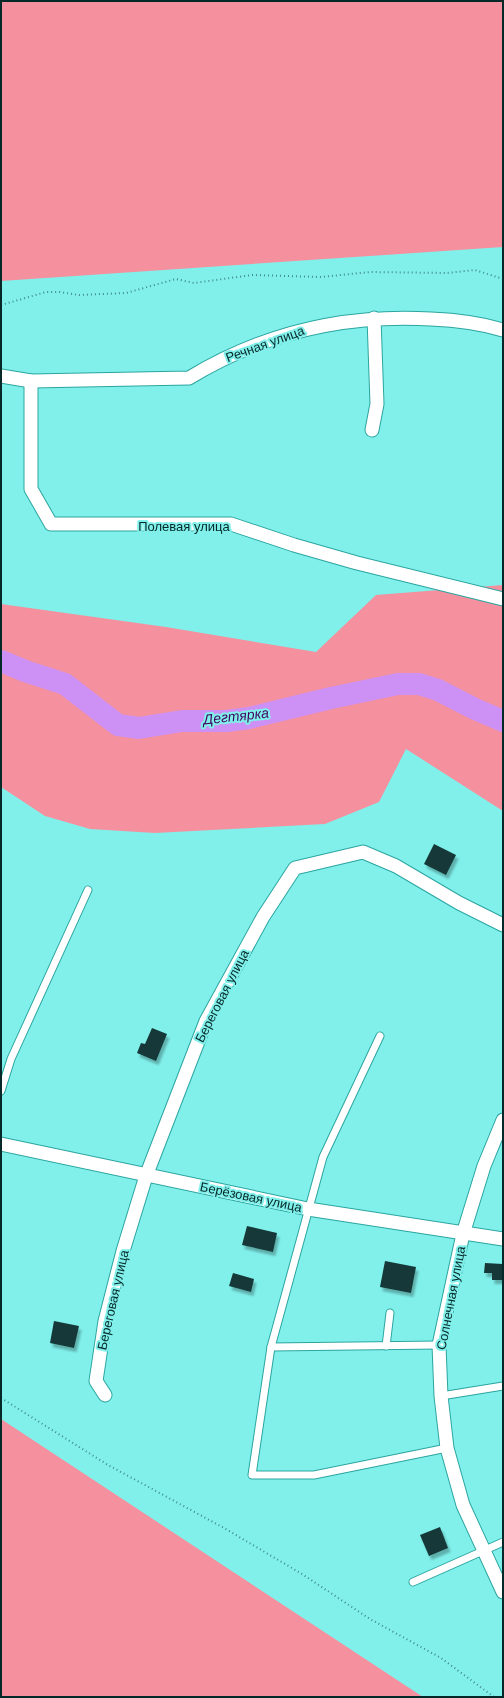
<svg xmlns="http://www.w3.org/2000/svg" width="504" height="1698" font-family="Helvetica,sans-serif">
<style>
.green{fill:#f5919f}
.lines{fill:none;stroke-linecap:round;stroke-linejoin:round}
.river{stroke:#cd90f4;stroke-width:22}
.building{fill:#153837;filter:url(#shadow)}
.lane-casing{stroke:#2ba5a0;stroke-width:9}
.street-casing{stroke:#2ba5a0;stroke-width:15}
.path{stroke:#428c89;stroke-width:2;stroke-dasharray:1 3;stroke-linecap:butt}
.lane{stroke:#fff;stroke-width:7}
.street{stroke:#fff;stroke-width:13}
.labels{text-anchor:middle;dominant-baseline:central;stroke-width:4;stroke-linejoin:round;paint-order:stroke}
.street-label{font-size:13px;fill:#042928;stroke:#81f0eb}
.water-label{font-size:14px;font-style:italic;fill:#42015f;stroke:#81f0eb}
</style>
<defs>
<filter id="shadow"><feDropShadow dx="2.5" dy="4" stdDeviation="1" flood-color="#0004"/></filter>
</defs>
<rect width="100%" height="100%" fill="#81f0eb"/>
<!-- green -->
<g class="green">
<path d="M1 1H503V247L1 281Z"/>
<path d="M503 585V811L406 749 379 802 325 824 155 833 90 829 45 816 1 787V604L166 627 316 652 376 595Z"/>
<path d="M1 1419 423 1697H1Z"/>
</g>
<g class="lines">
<!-- river -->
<path class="river" d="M1 661 25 671 65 684 118 725 139 728 182 721H227L249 718 331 698 398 684H419L438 690 475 709 503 721"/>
</g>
<!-- building -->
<g class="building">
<path d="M434 844 456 855 446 875 424 864Z"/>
<path d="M152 1028 167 1034 156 1061 137 1053 141 1043 145 1044Z"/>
<path d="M247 1226 277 1233 273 1252 242 1245Z"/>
<path d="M385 1261 416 1267 411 1293 380 1287Z"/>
<path d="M485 1263 503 1264V1280H492V1273H484Z"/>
<path d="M233 1273 254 1279 251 1292 229 1286Z"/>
<path d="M54 1321 79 1326 74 1348 50 1343Z"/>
<path d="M440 1527 448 1548 429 1556 420 1535Z"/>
</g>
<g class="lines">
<defs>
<g id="lane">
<path d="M380 1036 323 1157 271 1347 252 1475H314L447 1448"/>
<path d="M1 1091 11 1059 88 890"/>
<path d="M386 1346 390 1313"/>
<path d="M271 1347 439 1345"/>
<path d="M441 1396 503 1386"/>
<path d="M413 1582 503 1542"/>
</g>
<g id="street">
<path d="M1 376 31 381 189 378C263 333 344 314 431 319 455 320 480 323 503 330"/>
<path d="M31 381V489L51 524H231L294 545 357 563 503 599"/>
<path d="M372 430 377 404 374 318"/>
<path d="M503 1120 484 1166 463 1234 439 1345 441 1396 447 1448 463 1505 503 1592"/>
<path d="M1 1144 308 1209 503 1239"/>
<path d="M105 1395 96 1381 105 1321 123 1251 146 1176 206 1021 263 917 295 868 363 852 396 866 459 903 503 925"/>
</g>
</defs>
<!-- lane casing -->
<use href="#lane" class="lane-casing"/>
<!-- street casing -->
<use href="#street" class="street-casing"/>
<!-- path -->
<g class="path">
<path d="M1 305 46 292H60L79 295 126 293 176 279 194 283 252 275 321 277 370 272 447 273 475 270 503 279"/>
<path d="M1 1398 108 1465 224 1528 302 1574 370 1619 441 1658 494 1697"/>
</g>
<!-- lane -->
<use href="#lane" class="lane"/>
<!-- street -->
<use href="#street" class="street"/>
</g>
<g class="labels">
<!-- street labels -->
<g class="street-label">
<text transform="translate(265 344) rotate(-20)">Речная улица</text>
<text x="184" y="526">Полевая улица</text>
<text transform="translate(222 996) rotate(-63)">Береговая улица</text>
<text transform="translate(251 1197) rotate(12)">Берёзовая улица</text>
<text transform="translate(451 1298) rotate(-79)">Солнечная улица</text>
<text transform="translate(113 1300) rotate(-77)">Береговая улица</text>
</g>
<!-- water labels -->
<g class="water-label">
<text transform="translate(236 716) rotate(-6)">Дегтярка</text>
</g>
</g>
<!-- border -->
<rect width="504" height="1698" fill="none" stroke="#042928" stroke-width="4"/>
</svg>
